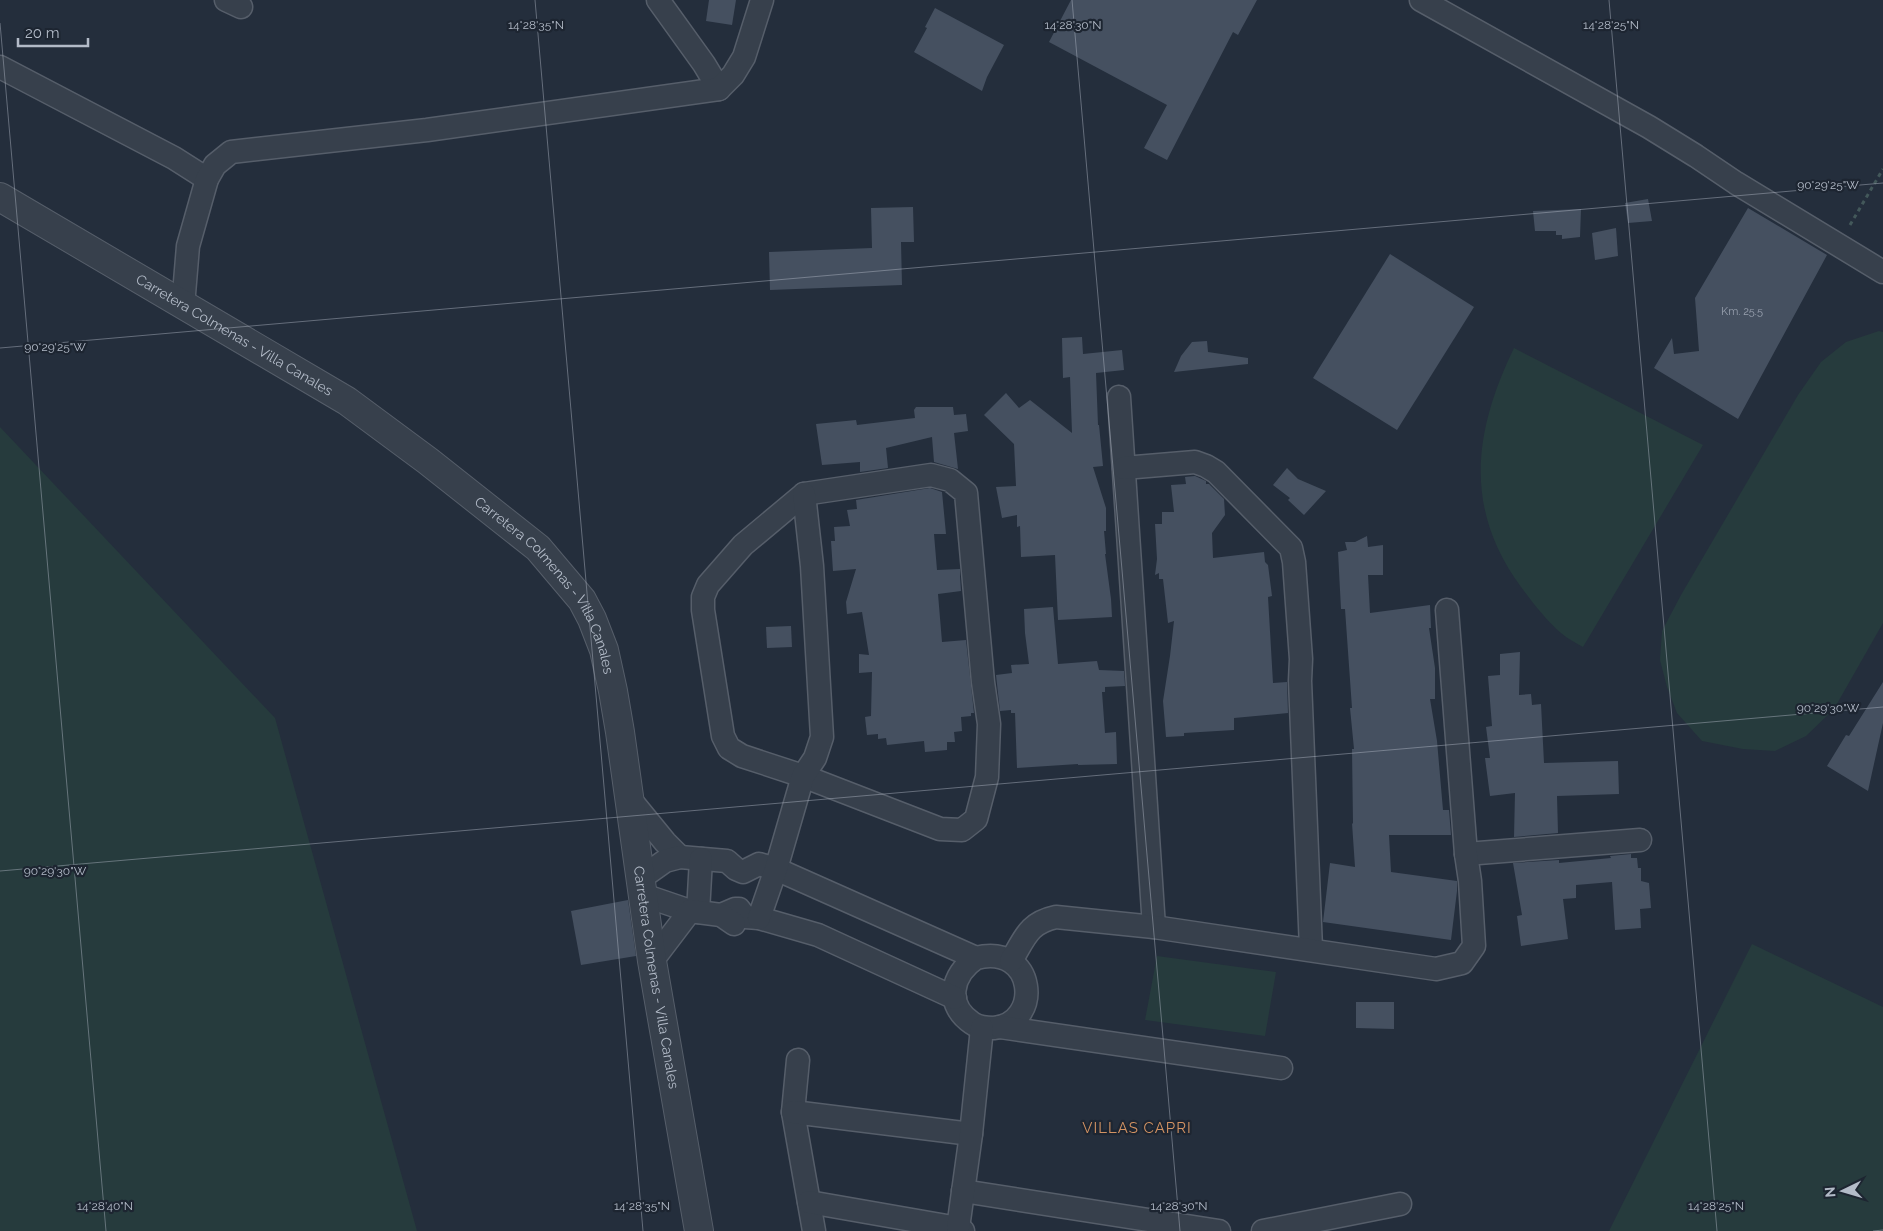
<svg xmlns="http://www.w3.org/2000/svg" width="1883" height="1231" font-family="Raleway,sans-serif">
<style>
.green{fill:#263b3d}
.building{fill:#455060}
.lines{fill:none;stroke-linecap:round;stroke-linejoin:round}
.minor-casing{stroke:#565e6a;stroke-width:25}
.tertiary-casing{stroke:#565e6a;stroke-width:30}
.path{stroke:#43585a;stroke-width:3;stroke-dasharray:4 4;stroke-linecap:butt}
.minor{stroke:#37404c;stroke-width:22}
.tertiary{stroke:#37404c;stroke-width:28}
.ticks{fill:none;stroke:#b3bbc8;stroke-width:1;stroke-opacity:0.45}
.labels{text-anchor:middle;dominant-baseline:central;stroke-width:4.5;stroke-linejoin:round;paint-order:stroke}
.number-label{font-size:11px;fill:#98a0ae}
.street-label{font-size:14px;fill:#b3bbc8;stroke:#1d2531}
.neighbourhood-label{font-size:15px;letter-spacing:1px;fill:#d39363;stroke:#1d2531}
.ticks-label{font-size:12px;text-anchor:middle;fill:#b3bbc8;stroke:#1d2531;stroke-width:4.5;stroke-linejoin:round;paint-order:stroke}
</style>
<rect width="100%" height="100%" fill="#242e3c"/>
<!-- green -->
<g class="green">
<path d="M1879 331 1883 332V623L1834 709 1806 736 1775 751 1743 749 1702 741 1677 713 1667 687 1660 660 1662 631 1681 595 1798 395 1821 362 1846 342Z"/>
<path d="M1514 348 1703 445 1583 647C1576 643 1568 639 1561 633 1546 620 1533 603 1521 587 1463 508 1474 431 1514 348Z"/>
<path d="M0 427 275 718 417 1231H0Z"/>
<path d="M1752 944 1883 1007V1231H1609Z"/>
<path d="M1157 956 1276 972 1265 1036 1145 1020Z"/>
</g>
<!-- building -->
<g class="building">
<path d="M709 0H736L732 25 706 21Z"/>
<path d="M1071 0H1257L1238 35 1233 32 1167 160 1144 148 1167 105 1049 42Z"/>
<path d="M935 8 1004 45 987 77 982 91 914 52 927 28 925 27Z"/>
<path d="M1648 199 1652 221 1628 223 1625 203Z"/>
<path d="M913 207 914 242H901L902 285 770 290 769 252 872 248 871 208Z"/>
<path d="M1748 208 1827 255 1738 419 1654 368 1672 338 1674 354 1699 351 1695 298Z"/>
<path d="M1581 209 1580 237 1562 239V235H1556V231H1535L1533 211Z"/>
<path d="M1616 228 1618 256 1595 260 1592 233Z"/>
<path d="M1390 254 1474 307 1397 430 1313 378Z"/>
<path d="M1082 337 1083 354 1122 350 1124 370 1096 373 1098 425H1099L1103 466 1093 467 1106 508V531H1104L1106 554H1105L1111 599 1112 617 1058 620 1055 555 1021 557 1020 526 1017 527V515L1002 518 996 487 1016 486 1014 444 984 415 1006 393 1019 408 1030 400 1072 433 1070 377 1063 378 1062 338Z"/>
<path d="M1207 341 1208 352 1248 358V364L1174 372 1181 356 1192 342Z"/>
<path d="M916 407H953L954 415 966 414 968 431 954 433 958 469 934 462 932 437 886 448 888 468 860 472V462L822 465 816 424 856 420 857 425 915 418 914 410Z"/>
<path d="M1287 468 1298 479 1326 491 1304 515 1288 500 1290 498 1273 485Z"/>
<path d="M1195 476 1206 481V484H1209L1224 499 1225 515 1212 533 1213 558 1264 552 1265 562 1268 565 1272 596 1268 597 1273 683 1287 682 1288 713 1234 718V730L1184 733V736L1166 737 1163 701 1170 656 1174 621 1168 623 1163 579H1159V573L1155 575 1157 559 1155 524H1162V512H1174L1171 485 1186 484 1185 477Z"/>
<path d="M930 488 942 492 946 534H934L937 570 960 569V576L961 591 938 594 942 642 966 640 974 713H971V716L961 717 962 731 954 732 955 742H947V750L925 752 924 741 887 745 886 738 878 739V734L867 735 865 717 871 716 872 672 859 673V654L869 655 862 612 847 614 846 602 856 569 833 571 831 541H835L834 527 850 526 847 510 857 509 856 500Z"/>
<path d="M1367 536 1368 547 1383 545V575H1368L1370 613 1430 605 1431 628H1429L1435 668V699H1430L1437 741 1443 810H1449L1451 835H1389L1391 872 1457 881V891L1451 940 1323 922 1330 863 1355 867 1352 823 1353 824 1352 749H1354L1350 708H1352L1345 609H1341L1338 552 1347 550 1345 542H1355Z"/>
<path d="M1053 607 1058 664 1097 661 1099 670 1124 671 1125 686 1105 687V692H1102L1105 733 1116 732 1117 764 1078 765V764L1017 768 1015 713H1011V710L1000 711 996 675 1012 673 1011 665 1029 664 1025 633 1024 609Z"/>
<path d="M791 626 792 647 767 648 766 627Z"/>
<path d="M1520 652 1519 695 1531 694 1532 705 1541 704 1544 763 1618 761 1619 794 1557 796 1558 833 1514 837 1515 793 1490 796 1485 758H1490L1486 727 1492 726 1488 676 1500 675V654Z"/>
<path d="M1883 682V723L1868 791 1827 766 1846 735 1849 736Z"/>
<path d="M1631 854V858H1637L1638 868H1641V881L1649 883 1651 908 1640 909 1641 928 1615 930 1612 882 1576 885V898L1563 899 1568 939 1521 946 1517 916 1522 915 1513 863 1559 860V863L1611 858 1610 856Z"/>
<path d="M628 900 636 956 581 965 571 911Z"/>
<path d="M1356 1002H1394V1029L1356 1028Z"/>
</g>
<g class="lines">
<defs>
<g id="minor">
<path d="M226 0 241 7"/>
<path d="M658 0 704 64 719 89"/>
<path d="M1421 0 1649 127 1696 156 1736 183 1883 272"/>
<path d="M0 67 174 158 207 179"/>
<path d="M183 306 188 246 207 179 215 165 231 152 427 130 719 89 733 75 744 57 762 0"/>
<path d="M1119 397 1154 927"/>
<path d="M1124 468 1195 462 1206 466 1216 472 1291 548 1294 562 1301 659 1300 681 1311 949"/>
<path d="M931 475 950 480 966 493 983 682 989 724 987 777 976 819 962 830 940 829 803 776 742 756 729 748 723 736 703 610V597L708 585 743 545 804 494Z"/>
<path d="M629 798 665 842 680 857"/>
<path d="M1466 854 1640 840"/>
<path d="M641 878 665 861 680 857 727 861 736 869 743 872 759 864 776 869 976 958C1036 943 1043 1023 994 1028 986 1028 979 1028 972 1023 945 1005 951 975 976 958"/>
<path d="M643 895 690 911"/>
<path d="M698 912 701 859"/>
<path d="M721 915 735 909H739L745 917 759 918 818 935 955 998"/>
<path d="M759 918 776 869 803 776 815 758 822 737 812 566 804 494"/>
<path d="M652 961 690 911 721 915 734 924"/>
<path d="M1011 961C1025 938 1028 923 1056 917L1154 927 1436 969 1462 963 1474 946 1470 881 1466 854 1447 610"/>
<path d="M1000 1027 1281 1068"/>
<path d="M798 1060 793 1112 814 1231"/>
<path d="M793 1112 971 1134"/>
<path d="M963 1191 1219 1231"/>
<path d="M809 1202 958 1228 963 1231"/>
<path d="M958 1228 971 1134 982 1028"/>
<path d="M1263 1231 1400 1204"/>
</g>
<g id="tertiary">
<path id="s1" d="M0 197 347 401 428 461 538 548 582 600 592 619 604 650 613 691 620 732 652 961 699 1231"/>
</g>
</defs>
<!-- minor casing -->
<use href="#minor" class="minor-casing"/>
<!-- tertiary casing -->
<use href="#tertiary" class="tertiary-casing"/>
<!-- path -->
<path class="path" d="M1850 225 1883 169"/>
<!-- minor -->
<use href="#minor" class="minor"/>
<!-- tertiary -->
<use href="#tertiary" class="tertiary"/>
</g>
<!-- ticks -->
<path class="ticks" d="M535 0 643 1231M1072 0 1180 1231M1609 0 1717 1231M0 23 106 1231M0 348 1883 183M0 871 1883 707M1873 1231 1883 1230"/>
<g class="labels">
<!-- number labels -->
<g class="number-label">
<text x="1742" y="311">Km. 25.5</text>
</g>
<!-- street labels -->
<g class="street-label">
<text stroke="none"><textPath href="#s1" startOffset="272">Carretera Colmenas - Villa Canales</textPath></text>
<text stroke="none"><textPath href="#s1" startOffset="678">Carretera Colmenas - Villa Canales</textPath></text>
<text stroke="none"><textPath href="#s1" startOffset="1098">Carretera Colmenas - Villa Canales</textPath></text>
</g>
<!-- neighbourhood labels -->
<g class="neighbourhood-label">
<text x="1137" y="1128">VILLAS CAPRI</text>
</g>
</g>
<g class="ticks-label">
<text x="536" y="29">14°28'35"N</text>
<text x="1073" y="29">14°28'30"N</text>
<text x="1611" y="29">14°28'25"N</text>
<text x="1828" y="189">90°29'25"W</text>
<text x="55" y="351">90°29'25"W</text>
<text x="1828" y="712">90°29'30"W</text>
<text x="55" y="875">90°29'30"W</text>
<text x="105" y="1210">14°28'40"N</text>
<text x="642" y="1210">14°28'35"N</text>
<text x="1179" y="1210">14°28'30"N</text>
<text x="1716" y="1210">14°28'25"N</text>
</g>
<!-- north arrow -->
<g transform="translate(1843 1191) rotate(265)" stroke="#1d2531" stroke-width="4" paint-order="stroke">
<path d="M0-4L9 19L0 12L-9 19Z" fill="#b3bbc8"/>
<text y="-8" font-size="14" font-weight="bold" text-anchor="middle" fill="#b3bbc8">N</text>
</g>
<!-- scale -->
<path d="M18 38v8h70v-8" fill="none" stroke="#b3bbc8" stroke-width="2.5"/>
<text x="25" y="38" font-size="15" fill="#b3bbc8" stroke="#1d2531" stroke-width="4" paint-order="stroke">20 m</text>
</svg>
